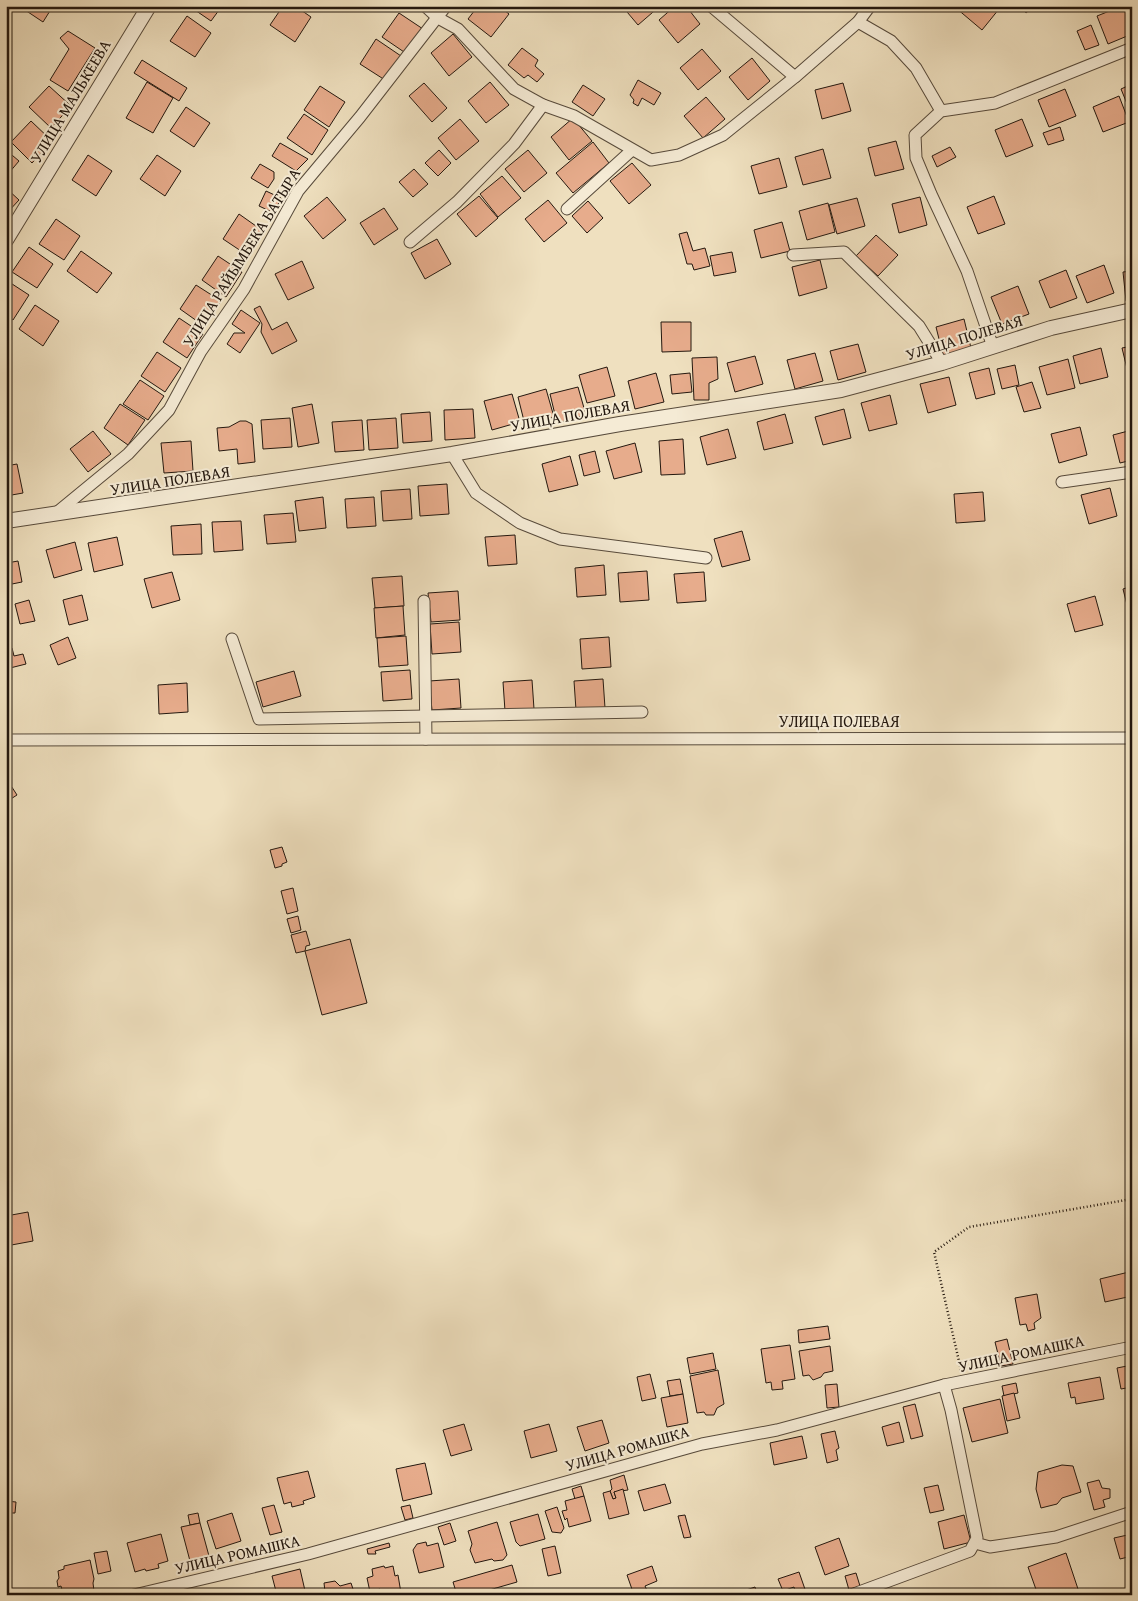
<svg xmlns="http://www.w3.org/2000/svg" width="1138" height="1601" font-family="'Gentium Book Plus',serif">
<style>
.building{fill:#e7ac8c;stroke:#24180f}
.lines{fill:none;stroke-linecap:round;stroke-linejoin:round}
.minor-casing{stroke:#574a3b;stroke-width:13}
.tertiary-casing{stroke:#574a3b;stroke-width:16}
.path{stroke:#24180f;stroke-width:2.5;stroke-dasharray:1 2.5;stroke-linecap:butt}
.minor{stroke:#f5ebd5;stroke-width:11}
.tertiary{stroke:#f5ebd5;stroke-width:14}
.labels{text-anchor:middle;dominant-baseline:central;stroke-width:4;stroke-linejoin:round;paint-order:stroke}
.street-label{font-size:16px;fill:#24180f;stroke:#f5ebd5}
</style>
<rect width="100%" height="100%" fill="#efe0bf"/>
<filter id="stains"><feTurbulence type="fractalNoise" baseFrequency=".004" numOctaves="4"/><feColorMatrix values="0 0 0 0 .2 0 0 0 0 .09 0 0 0 0 .02 0 0 0 .5 -.17"/></filter>
<radialGradient id="worn" r=".72"><stop offset=".6" stop-color="#630" stop-opacity="0"/><stop offset="1" stop-color="#630" stop-opacity=".3"/></radialGradient>
<!-- building -->
<g class="building">
<path d="M19 6H53L43 22Z"/>
<path d="M189 6H222L211 21Z"/>
<path d="M283 6H295L311 17 295 42 270 25Z"/>
<path d="M478 6H499L509 14 491 37 468 19Z"/>
<path d="M622 6H660L638 25Z"/>
<path d="M675 6H686L700 24 678 43 659 20Z"/>
<path d="M957 6H995L999 9 982 30 956 8Z"/>
<path d="M1020 6H1034L1026 13Z"/>
<path d="M1122 6H1124L1132 25V34L1108 44 1097 16Z"/>
<path d="M399 13 423 29 407 54 382 37Z"/>
<path d="M187 16 211 33 195 57 170 41Z"/>
<path d="M1091 25 1099 45 1085 50 1077 31Z"/>
<path d="M68 31 95 48 68 91 50 80 69 49 60 38Z"/>
<path d="M453 34 472 57 449 76 431 53Z"/>
<path d="M376 39 401 56 385 80 360 64Z"/>
<path d="M522 48 538 60 535 66 544 74 537 82 528 75 524 78 508 65Z"/>
<path d="M702 49 721 71 698 90 680 68Z"/>
<path d="M752 58 770 81 748 100 729 77Z"/>
<path d="M142 60 187 88 179 101 134 73Z"/>
<path d="M638 80 661 93 654 105 642 98 638 106 633 103 634 100 630 95Z"/>
<path d="M147 82 173 98 153 133 126 118Z"/>
<path d="M490 82 509 105 486 123 468 101Z"/>
<path d="M424 83 447 108 432 122 409 96Z"/>
<path d="M843 83 851 111 822 119 815 90Z"/>
<path d="M1132 84V116L1121 89Z"/>
<path d="M583 85 605 99 593 116 572 102Z"/>
<path d="M49 86 71 106 51 128 29 107Z"/>
<path d="M320 86 345 102 329 127 304 110Z"/>
<path d="M1065 89 1076 116 1049 127 1038 100Z"/>
<path d="M1119 96 1129 122 1103 132 1093 107Z"/>
<path d="M706 97 725 119 703 138 684 116Z"/>
<path d="M186 107 210 123 194 147 170 131Z"/>
<path d="M304 114 328 130 312 155 287 138Z"/>
<path d="M573 118 592 141 569 160 551 137Z"/>
<path d="M460 119 479 141 456 160 438 138Z"/>
<path d="M1022 119 1033 146 1006 157 995 130Z"/>
<path d="M31 121 52 141 32 163 11 142Z"/>
<path d="M1060 127 1064 140 1048 145 1043 133Z"/>
<path d="M896 141 904 169 875 176 868 148Z"/>
<path d="M593 142 609 163 573 193 556 173Z"/>
<path d="M280 143 308 159 296 171 272 156Z"/>
<path d="M950 147 956 157 937 167 932 156Z"/>
<path d="M823 149 831 178 803 185 795 157Z"/>
<path d="M6 150 19 161 8 174 6 173Z"/>
<path d="M439 150 451 163 438 176 425 163Z"/>
<path d="M528 150 547 173 524 192 505 169Z"/>
<path d="M88 155 112 171 96 196 72 180Z"/>
<path d="M157 155 181 171 165 196 140 179Z"/>
<path d="M779 158 787 187 759 194 751 166Z"/>
<path d="M632 163 651 185 629 204 610 181Z"/>
<path d="M260 164 274 172V179L268 188 251 178Z"/>
<path d="M414 169 428 184 413 197 399 182Z"/>
<path d="M502 176 521 198 498 217 480 194Z"/>
<path d="M6 188 19 200 6 214Z"/>
<path d="M266 191 281 198 274 213 259 206Z"/>
<path d="M479 196 498 218 476 237 457 214Z"/>
<path d="M994 196 1005 224 978 234 967 207Z"/>
<path d="M327 197 346 220 323 239 304 216Z"/>
<path d="M920 197 927 225 899 233 892 204Z"/>
<path d="M857 198 865 226 837 234 829 205Z"/>
<path d="M548 200 567 223 544 242 525 219Z"/>
<path d="M588 201 603 218 587 233 572 216Z"/>
<path d="M828 203 835 232 807 240 799 211Z"/>
<path d="M384 208 398 229 374 245 360 223Z"/>
<path d="M239 214 263 231 247 255 223 239Z"/>
<path d="M56 219 80 236 64 260 39 244Z"/>
<path d="M782 222 790 251 761 258 754 230Z"/>
<path d="M687 232 693 251 705 248 710 266 694 270 692 264H687L679 234Z"/>
<path d="M876 235 898 255 878 276 856 256Z"/>
<path d="M437 239 451 264 425 279 411 253Z"/>
<path d="M29 247 53 264 37 288 12 272Z"/>
<path d="M81 251 112 273 97 293 67 271Z"/>
<path d="M732 252 736 272 714 276 710 256Z"/>
<path d="M218 256 242 272 226 297 202 280Z"/>
<path d="M820 260 827 288 799 296 792 267Z"/>
<path d="M302 261 314 288 288 300 275 274Z"/>
<path d="M1104 265 1114 293 1087 303 1076 276Z"/>
<path d="M1066 270 1077 298 1050 308 1039 281Z"/>
<path d="M1132 271V301H1126L1123 272Z"/>
<path d="M6 280 29 295 13 320 6 315Z"/>
<path d="M196 285 221 301 204 326 180 309Z"/>
<path d="M1018 286 1029 314 1002 324 991 297Z"/>
<path d="M35 305 59 321 43 346 19 329Z"/>
<path d="M260 306 272 330 287 322 297 341 272 354 261 332 262 324 254 309Z"/>
<path d="M241 310 260 323 240 353 227 344 234 333H245L232 324Z"/>
<path d="M179 318 203 334 187 358 163 342Z"/>
<path d="M964 319 971 348 943 355 936 327Z"/>
<path d="M661 322H691V351L662 352Z"/>
<path d="M858 344 866 372 838 380 830 351Z"/>
<path d="M1132 346V376L1129 377 1122 348Z"/>
<path d="M1101 348 1108 377 1080 384 1073 356Z"/>
<path d="M157 352 181 368 165 392 141 376Z"/>
<path d="M815 353 823 381 795 389 787 360Z"/>
<path d="M755 356 763 384 735 392 727 363Z"/>
<path d="M717 357 718 379 709 383V400H694L692 358Z"/>
<path d="M1068 359 1075 388 1047 395 1039 367Z"/>
<path d="M1015 365 1019 385 1002 389 997 369Z"/>
<path d="M607 367 615 396 587 403 579 375Z"/>
<path d="M989 368 995 394 976 399 969 373Z"/>
<path d="M656 373 664 402 635 409 628 381Z"/>
<path d="M690 373 692 392 672 394 670 375Z"/>
<path d="M949 377 956 405 928 413 920 384Z"/>
<path d="M140 380 164 396 148 420 123 404Z"/>
<path d="M1032 382 1041 408 1024 412 1016 387Z"/>
<path d="M578 387 586 415 557 423 550 394Z"/>
<path d="M546 389 554 417 525 425 518 397Z"/>
<path d="M512 394 520 422 492 430 484 401Z"/>
<path d="M890 395 897 424 869 431 861 403Z"/>
<path d="M120 404 145 420 128 445 104 428Z"/>
<path d="M312 404 319 443 298 447 292 408Z"/>
<path d="M473 409 475 438 445 440 444 410Z"/>
<path d="M844 409 851 438 823 445 815 417Z"/>
<path d="M430 412 432 441 403 443 401 414Z"/>
<path d="M785 414 793 443 764 450 757 422Z"/>
<path d="M290 418 292 447 263 449 261 420Z"/>
<path d="M396 418 398 448 369 450 367 420Z"/>
<path d="M362 420 364 450 335 452 332 422Z"/>
<path d="M240 421H246L252 424 255 462 238 464 237 449 219 451 217 428 229 427Z"/>
<path d="M1080 427 1087 455 1059 463 1051 434Z"/>
<path d="M728 429 736 458 707 465 700 437Z"/>
<path d="M1132 430V460L1120 463 1113 435Z"/>
<path d="M93 431 111 454 88 472 70 449Z"/>
<path d="M683 439 685 474 661 475 659 441Z"/>
<path d="M191 441 193 471 164 473 161 443Z"/>
<path d="M635 443 642 472 614 479 606 451Z"/>
<path d="M595 451 600 472 584 476 579 455Z"/>
<path d="M570 456 578 485 549 492 542 464Z"/>
<path d="M17 464 23 493 6 496V466Z"/>
<path d="M447 484 449 514 420 516 418 486Z"/>
<path d="M1110 488 1117 516 1089 524 1081 495Z"/>
<path d="M410 489 412 519 383 521 381 491Z"/>
<path d="M983 492 985 521 956 523 954 494Z"/>
<path d="M323 497 326 528 299 531 295 501Z"/>
<path d="M374 497 376 526 347 528 345 499Z"/>
<path d="M293 513 296 542 267 544 264 515Z"/>
<path d="M241 521 243 550 214 552 212 522Z"/>
<path d="M201 524 202 554 173 555 171 526Z"/>
<path d="M742 531 750 560 722 567 714 539Z"/>
<path d="M515 535 517 564 488 566 485 537Z"/>
<path d="M117 537 123 565 94 572 88 543Z"/>
<path d="M75 542 82 570 54 578 46 550Z"/>
<path d="M18 561 22 582 12 584 7 563Z"/>
<path d="M604 565 606 595 577 597 575 568Z"/>
<path d="M647 571 649 600 620 602 618 573Z"/>
<path d="M172 572 180 600 152 608 144 579Z"/>
<path d="M704 572 706 601 677 603 674 574Z"/>
<path d="M402 576 404 606 375 608 372 578Z"/>
<path d="M1132 586V617H1130L1123 589Z"/>
<path d="M458 591 460 620 431 622 428 593Z"/>
<path d="M82 595 88 620 69 625 63 600Z"/>
<path d="M1095 596 1103 625 1075 632 1067 604Z"/>
<path d="M29 600 35 621 20 624 15 604Z"/>
<path d="M403 606 405 635 376 638 374 608Z"/>
<path d="M459 622 461 652 432 654 430 624Z"/>
<path d="M406 636 408 665 379 667 377 638Z"/>
<path d="M68 637 76 658 58 665 50 645Z"/>
<path d="M609 637 611 667 582 669 580 639Z"/>
<path d="M12 648 14 656 23 654 26 664 6 669V657H8L6 650Z"/>
<path d="M410 670 412 699 383 701 381 672Z"/>
<path d="M294 671 301 696 263 707 256 682Z"/>
<path d="M459 679 461 708 432 710 429 681Z"/>
<path d="M603 679 605 708 576 710 574 681Z"/>
<path d="M532 680 534 709 505 711 503 682Z"/>
<path d="M187 683 188 712 159 714 158 685Z"/>
<path d="M6 778 17 795 6 802Z"/>
<path d="M282 847 287 862 282 864V866L275 868 270 850Z"/>
<path d="M293 888 298 911 287 914 281 891Z"/>
<path d="M298 916 301 930 291 933 287 919Z"/>
<path d="M306 931 310 945 306 946 305 951 296 953 291 935Z"/>
<path d="M350 939 367 1003 322 1015 305 951Z"/>
<path d="M28 1212 33 1241 6 1246V1216Z"/>
<path d="M1129 1272 1132 1285V1296L1105 1302 1100 1279Z"/>
<path d="M1037 1294 1041 1318 1034 1323 1035 1329 1028 1331 1026 1324 1020 1325 1015 1298Z"/>
<path d="M828 1326 830 1339 799 1343 798 1330Z"/>
<path d="M1007 1339 1013 1364 1001 1366 995 1342Z"/>
<path d="M790 1345 795 1379 782 1381 783 1389 772 1390 771 1382 766 1383 761 1349Z"/>
<path d="M830 1346 833 1371 824 1373 821 1377 813 1380 809 1375 803 1376 799 1351Z"/>
<path d="M713 1353 716 1369 690 1374 687 1358Z"/>
<path d="M1132 1365V1387L1121 1389 1117 1368Z"/>
<path d="M718 1370 724 1404 717 1408 714 1415H706L704 1412 697 1413 690 1376Z"/>
<path d="M650 1374 656 1398 642 1401 637 1377Z"/>
<path d="M1100 1377 1104 1399 1076 1404 1075 1397 1071 1398 1068 1383Z"/>
<path d="M680 1379 683 1394 670 1396 667 1381Z"/>
<path d="M1016 1383 1018 1393 1004 1396 1002 1386Z"/>
<path d="M837 1384 839 1407 827 1408 825 1385Z"/>
<path d="M1014 1393 1020 1418 1007 1421 1002 1396Z"/>
<path d="M683 1394 688 1423 667 1427 661 1398Z"/>
<path d="M1000 1399 1008 1433 972 1442 963 1408Z"/>
<path d="M915 1404 923 1436 911 1439 903 1407Z"/>
<path d="M602 1420 609 1443 585 1451 577 1427Z"/>
<path d="M899 1422 904 1442 887 1446 882 1427Z"/>
<path d="M464 1424 472 1450 451 1456 443 1430Z"/>
<path d="M549 1424 557 1451 531 1458 524 1431Z"/>
<path d="M835 1431 839 1448 836 1450 838 1460 827 1463 821 1434Z"/>
<path d="M802 1436 807 1458 774 1465 770 1443Z"/>
<path d="M425 1463 432 1494 403 1501 396 1469Z"/>
<path d="M1062 1465 1073 1466 1081 1492 1062 1498 1057 1504 1041 1508 1036 1489 1038 1472Z"/>
<path d="M308 1471 315 1497 303 1501 304 1504 292 1507 291 1502 284 1504 277 1478Z"/>
<path d="M624 1475 628 1490 614 1492 616 1498 613 1499 610 1491 612 1489 610 1480Z"/>
<path d="M1099 1480 1102 1488 1110 1489V1498L1103 1500 1105 1507 1094 1510 1087 1483Z"/>
<path d="M665 1484 671 1503 644 1511 638 1491Z"/>
<path d="M938 1485 944 1510 930 1513 924 1488Z"/>
<path d="M581 1486 584 1496 575 1499 572 1489Z"/>
<path d="M623 1489 629 1514 609 1519 603 1493 610 1491 613 1499 616 1498 614 1492Z"/>
<path d="M584 1496 591 1521 569 1527 567 1518 565 1520 562 1511 567 1510 565 1501Z"/>
<path d="M6 1501 16 1502 15 1513H6Z"/>
<path d="M274 1505 282 1532 270 1535 262 1508Z"/>
<path d="M410 1505 413 1518 405 1520 401 1507Z"/>
<path d="M557 1507 564 1528 561 1533 552 1532 545 1511Z"/>
<path d="M198 1513 200 1523 190 1525 188 1515Z"/>
<path d="M232 1513 241 1541 216 1549 207 1521Z"/>
<path d="M538 1514 545 1539 520 1546 516 1542 510 1522Z"/>
<path d="M685 1515 691 1537 684 1538 678 1516Z"/>
<path d="M964 1515 971 1542 944 1549 938 1522Z"/>
<path d="M497 1522 507 1555 503 1560 494 1561 492 1559 475 1563 470 1550 472 1544 468 1531Z"/>
<path d="M200 1523 209 1556 190 1561 181 1527Z"/>
<path d="M450 1523 456 1541 444 1545 438 1527Z"/>
<path d="M161 1534 168 1561 158 1564 159 1568 146 1571 145 1569 135 1572 127 1543Z"/>
<path d="M1132 1534V1556L1120 1559 1114 1538Z"/>
<path d="M285 1538 288 1547 275 1550 272 1541Z"/>
<path d="M839 1538 849 1566 825 1575 815 1547Z"/>
<path d="M426 1542 427 1546 438 1543 444 1567 419 1573 413 1550 417 1544Z"/>
<path d="M389 1543 390 1547 375 1551 376 1554H368L367 1549Z"/>
<path d="M555 1546 561 1573 548 1576 542 1549Z"/>
<path d="M107 1551 111 1571 98 1574 94 1553Z"/>
<path d="M1066 1553 1078 1589 1061 1595H1038L1028 1567Z"/>
<path d="M90 1560 94 1579 93 1583 94 1591 77 1595H67V1592L62 1590 61 1586 58 1587 57 1581 59 1578 58 1571 64 1569V1566Z"/>
<path d="M512 1565 517 1582 472 1595H457L453 1582Z"/>
<path d="M384 1566 385 1568 393 1566 395 1576 398 1575 401 1593 381 1595 380 1589 370 1592 367 1578 373 1576 372 1569Z"/>
<path d="M652 1566 657 1581 645 1586 649 1595H634L627 1575Z"/>
<path d="M300 1569 306 1595H277L272 1576Z"/>
<path d="M799 1572 807 1595H796L794 1587 783 1591 778 1579Z"/>
<path d="M856 1573 860 1586 849 1590 845 1576Z"/>
<path d="M335 1581 340 1586 351 1583 355 1595H319V1593L325 1592 324 1583Z"/>
<path d="M755 1587 758 1595H732Z"/>
<path d="M215 1590 216 1595H195Z"/>
</g>
<g class="lines">
<defs>
<g id="minor">
<path d="M711 6 795 77"/>
<path d="M858 22 891 41 916 68 941 111"/>
<path d="M543 105 574 116 651 160 679 155 723 135 795 77 858 22 870 6"/>
<path d="M567 209 632 150"/>
<path d="M410 242 457 202 514 144 543 105 514 89 458 29 438 18 425 6"/>
<path d="M793 255 844 252 919 326 942 363"/>
<path d="M993 347 967 271 931 194 916 158 915 135 941 111 995 103 1132 48"/>
<path d="M452 454 476 493 520 523 560 539 706 558"/>
<path d="M1062 482 1132 472"/>
<path d="M55 514 128 454 169 410 201 351 244 289 298 191 360 117 446 6"/>
<path d="M424 601 426 739"/>
<path d="M232 639 259 719 642 712"/>
<path d="M6 740 1132 738"/>
<path d="M975 1543 990 1547 1056 1537 1132 1512"/>
<path d="M134 1595 308 1554 702 1444 777 1430 944 1385 1132 1347"/>
<path d="M851 1595 970 1551 977 1538 951 1410 944 1385"/>
</g>
<g id="tertiary">
<path d="M6 240 149 6"/>
<path d="M6 521 452 454 620 424 841 390 942 363 1051 328 1132 310"/>
</g>
</defs>
<!-- minor casing -->
<use href="#minor" class="minor-casing"/>
<!-- tertiary casing -->
<use href="#tertiary" class="tertiary-casing"/>
<!-- path -->
<path class="path" d="M961 1370 934 1252 969 1227 1132 1199"/>
<!-- minor -->
<use href="#minor" class="minor"/>
<!-- tertiary -->
<use href="#tertiary" class="tertiary"/>
</g>
<g class="labels">
<!-- street labels -->
<g class="street-label">
<text transform="translate(70 101) rotate(-59)">УЛИЦА МАЛЬКЕЕВА</text>
<text transform="translate(241 257) rotate(-58)">УЛИЦА РАЙЫМБЕКА БАТЫРА</text>
<text transform="translate(964 337) rotate(-17)">УЛИЦА ПОЛЕВАЯ</text>
<text transform="translate(570 415) rotate(-10)">УЛИЦА ПОЛЕВАЯ</text>
<text transform="translate(170 480) rotate(-9)">УЛИЦА ПОЛЕВАЯ</text>
<text x="839" y="721">УЛИЦА ПОЛЕВАЯ</text>
<text transform="translate(1021 1353) rotate(-12)">УЛИЦА РОМАШКА</text>
<text transform="translate(627 1448) rotate(-16)">УЛИЦА РОМАШКА</text>
<text transform="translate(237 1554) rotate(-13)">УЛИЦА РОМАШКА</text>
</g>
</g>
<!-- margin -->
<rect width="1138" height="1601" fill="none" stroke="#efe0bf" stroke-width="25"/>
<rect x="8" y="8" width="1123" height="1586" fill="none" stroke="#24180f" stroke-width="2.5"/>
<rect x="12" y="12" width="1113" height="1576" fill="none" stroke="#24180f"/>
<rect width="100%" height="100%" filter="url(#stains)"/>
<rect width="100%" height="100%" fill="url(#worn)"/>
</svg>
